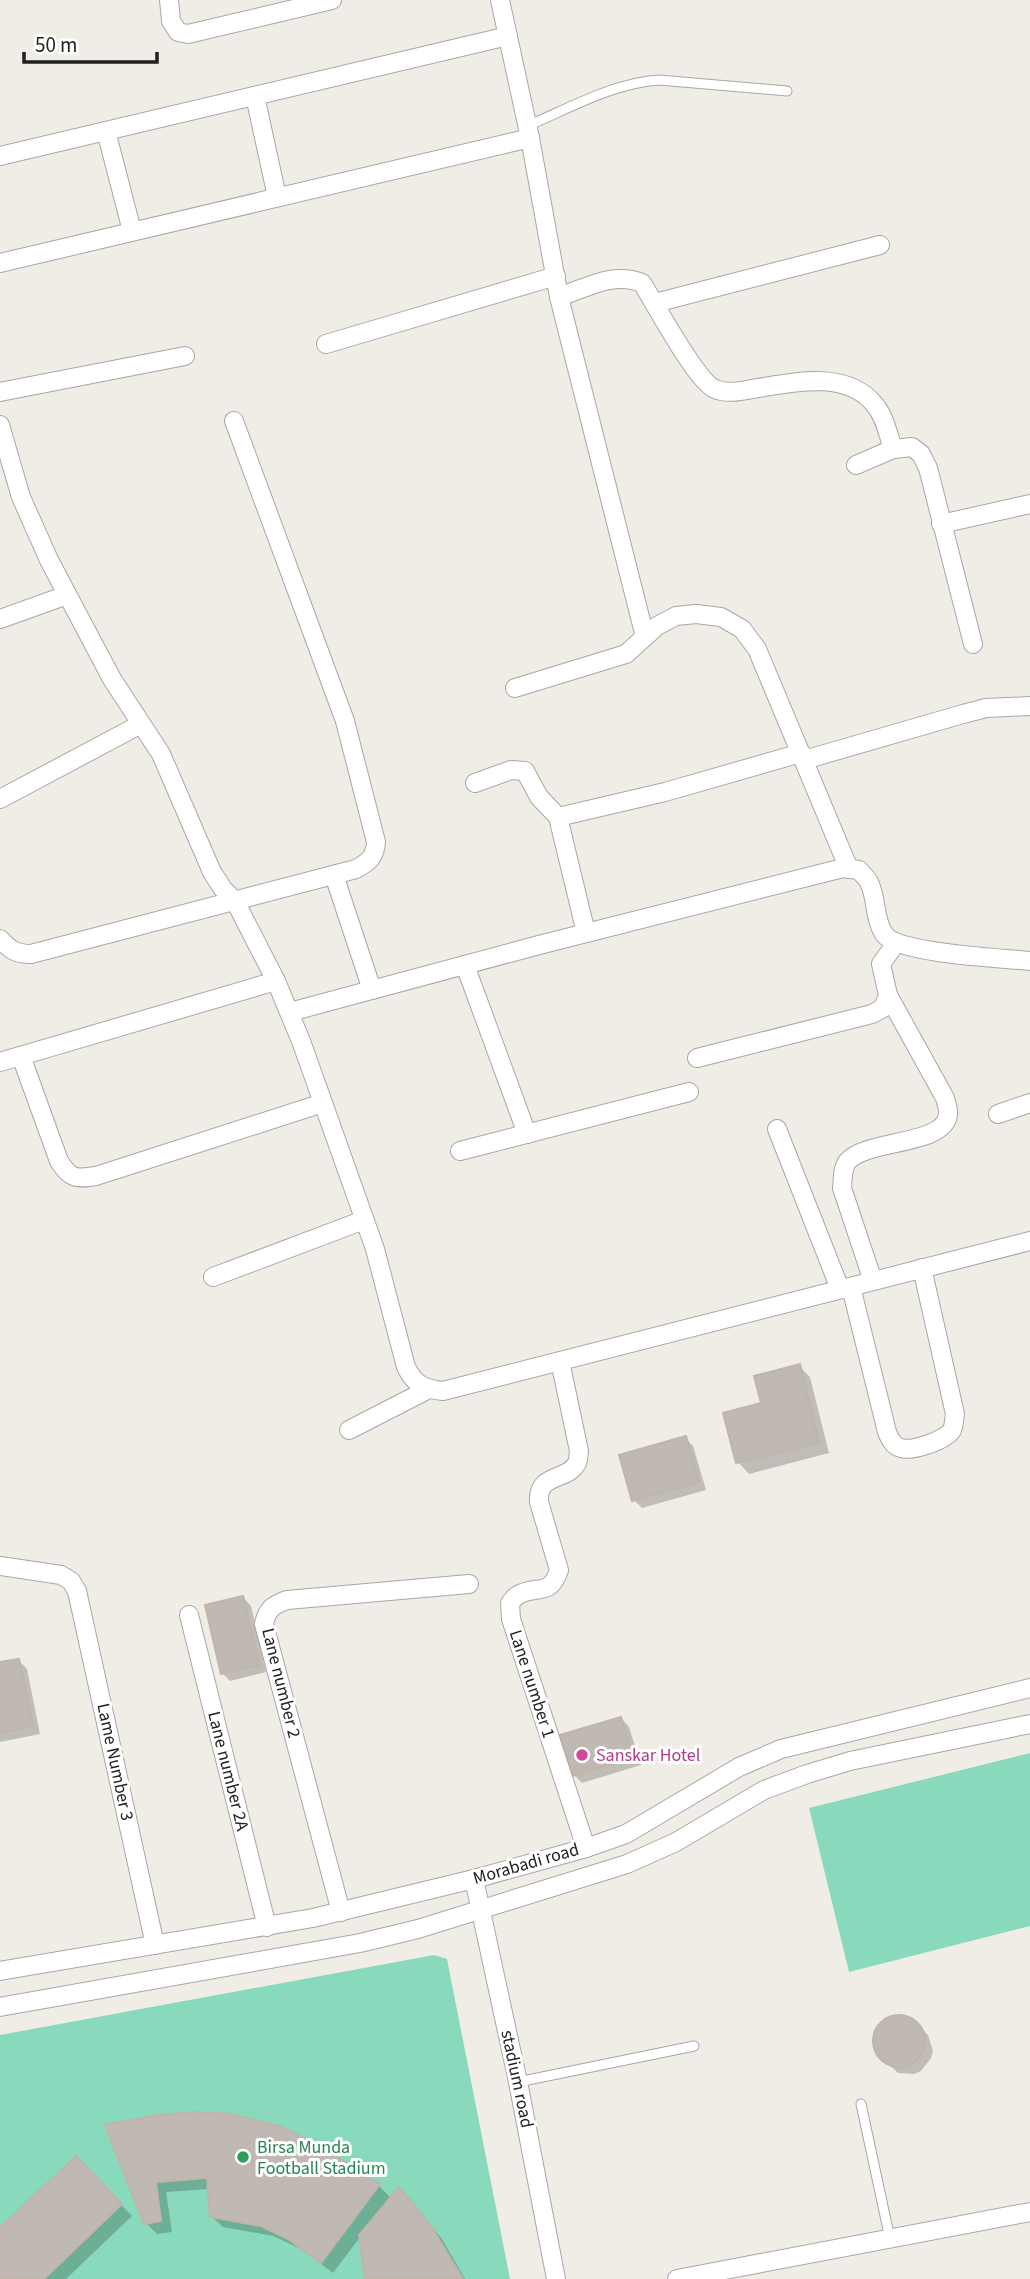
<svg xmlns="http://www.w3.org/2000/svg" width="1030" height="2279" font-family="'Source Sans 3',sans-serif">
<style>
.pitch{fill:#89dabd}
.shadow{fill:#0003}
.building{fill:#c0b9b3;stroke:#c1b4a9;stroke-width:2}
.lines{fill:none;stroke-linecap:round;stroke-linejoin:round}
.lane-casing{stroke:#a7a7a7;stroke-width:11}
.street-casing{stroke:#a7a7a7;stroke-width:20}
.lane{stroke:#fff;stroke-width:9}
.street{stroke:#fff;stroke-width:18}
.hotel-dot{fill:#d1479c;stroke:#fff;stroke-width:2.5}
.leisure-dot{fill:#2e9e5b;stroke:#fff;stroke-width:2.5}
.labels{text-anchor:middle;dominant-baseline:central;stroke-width:6;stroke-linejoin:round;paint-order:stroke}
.street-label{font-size:18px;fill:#202020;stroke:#fff}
.hotel-label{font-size:18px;fill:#b23c85;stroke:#fff;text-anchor:start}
.leisure-label{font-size:18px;fill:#27864d;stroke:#fff;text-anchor:start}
</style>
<rect width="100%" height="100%" fill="#f0ede7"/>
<!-- pitch -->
<g class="pitch">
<path d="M1030 1753V1926L849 1972 809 1808Z"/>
<path d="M434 1955 447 1959 510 2279H0V2035Z"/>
</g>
<!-- shadow -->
<g class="shadow">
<path d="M799 1366 810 1377 829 1453 749 1474 738 1462 763 1405Z"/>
<path d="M685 1438 693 1446 706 1490 642 1508 634 1500Z"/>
<path d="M243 1597 251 1606 266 1672 230 1681 222 1673Z"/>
<path d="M19 1661 27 1669 40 1734 0 1742V1664Z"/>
<path d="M621 1718 629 1727 641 1765 582 1783 574 1775Z"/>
<path d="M897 2016 905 2017 919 2026 928 2035 933 2051 931 2058 921 2071 914 2074 898 2073 877 2053 874 2037 882 2023Z"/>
<path d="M107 2127 379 2186 392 2199 410 2201 442 2239 465 2279H366L361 2236 333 2273 301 2249 273 2236 223 2227 211 2216 209 2189 166 2192 172 2232 157 2234 146 2223Z"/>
<path d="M76 2158 132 2216 66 2279H0V2231Z"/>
</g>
<!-- building -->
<g class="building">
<path d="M800 1364 819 1442 736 1463 723 1413 761 1403 754 1376Z"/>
<path d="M686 1436 699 1482 632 1501 619 1455Z"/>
<path d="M243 1596 259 1665 221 1674 205 1605Z"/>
<path d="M19 1659 33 1726 0 1733V1662Z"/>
<path d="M621 1717 634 1757 572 1776 560 1735Z"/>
<circle cx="899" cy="2041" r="26"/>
<path d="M193 2112 232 2114 282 2127 321 2147 380 2184 321 2263 288 2239 261 2226 210 2217 207 2178 156 2182 161 2221 144 2224 105 2125 152 2116Z"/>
<path d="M76 2156 122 2204 44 2279H0V2228Z"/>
<path d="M399 2187 431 2226 463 2279H365L359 2235Z"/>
</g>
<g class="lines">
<defs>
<g id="lane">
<path d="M527 126C570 108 613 83 659 80L787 91"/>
<path d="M518 2082 694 2046"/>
<path d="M861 2104 890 2239"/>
</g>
<g id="street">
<path d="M169 0 171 21 178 32 188 34 332 0"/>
<path d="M255 96 277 197"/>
<path d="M106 131 132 231"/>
<path d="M530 138 559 297 645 637"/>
<path d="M0 156 508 36"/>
<path d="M0 263 530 138 500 0"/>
<path d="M559 297C586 288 614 271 642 283 656 305 696 381 715 389 728 395 745 390 758 388 795 382 847 370 875 405 885 417 888 434 893 449"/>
<path d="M655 303 880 245"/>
<path d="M326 344 556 276"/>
<path d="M0 392 185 356"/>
<path d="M0 425 21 497 49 560 112 679 161 754 212 872 223 889 235 901 276 981 301 1041 375 1249 406 1367C415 1385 424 1389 443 1391L1030 1241"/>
<path d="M856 465 893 449 912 447 921 454 928 468 973 644"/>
<path d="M941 524 1030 504"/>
<path d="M0 619 67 595"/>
<path d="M515 688 626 654 657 626 676 616 696 614 721 617 742 629 757 649 849 869"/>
<path d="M804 760 963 714 986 708 1030 706"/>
<path d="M475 783 511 770 525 771 539 797 558 817"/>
<path d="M0 799 141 724"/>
<path d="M334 875 372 990"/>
<path d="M586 933 558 817 665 792 801 753"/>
<path d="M0 939C10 950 16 954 31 954L356 869C369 862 375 857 376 842L345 721 234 421"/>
<path d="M465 965 527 1134"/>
<path d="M290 1012 539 945 843 868 859 870C862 874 867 878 869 882 877 898 874 919 884 934 898 954 1003 958 1030 961"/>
<path d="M21 1056 59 1161C70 1179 76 1179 96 1176L323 1103"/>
<path d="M697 1058 872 1014 883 1008 888 995 881 964 896 943"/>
<path d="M0 1062 276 981"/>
<path d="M998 1114 1030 1103"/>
<path d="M777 1129 840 1289"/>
<path d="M460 1151 689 1092"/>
<path d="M213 1277 364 1220"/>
<path d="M873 1281 842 1188C843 1180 842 1169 847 1162 865 1139 946 1146 948 1114 949 1109 946 1103 945 1098L888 995"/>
<path d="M851 1287 887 1432C890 1439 893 1446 901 1448 912 1452 946 1440 952 1430 954 1426 954 1419 955 1414L922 1268"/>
<path d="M560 1361 579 1451C578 1455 579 1459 577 1463 567 1482 537 1472 539 1502L559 1570C550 1598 537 1584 518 1595 515 1596 513 1600 510 1603L511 1619 586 1848"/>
<path d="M349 1430 427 1390"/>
<path d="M0 1566 61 1575 71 1581 77 1591 155 1945"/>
<path d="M189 1615 267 1927"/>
<path d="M474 1879 518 2082 556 2279"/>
<path d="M341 1912 264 1624C267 1609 273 1605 287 1600L469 1584"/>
<path d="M0 1971 313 1918 474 1879 586 1848 626 1834 739 1767 781 1749 1030 1688"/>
<path d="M0 2007 360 1943 418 1929 627 1864 676 1842 764 1790 807 1774 850 1761 1030 1724"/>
<path d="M677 2279 1030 2212"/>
</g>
</defs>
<!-- lane casing -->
<use href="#lane" class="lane-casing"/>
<!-- street casing -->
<use href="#street" class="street-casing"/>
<!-- lane -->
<use href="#lane" class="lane"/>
<!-- street -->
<use href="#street" class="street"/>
</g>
<!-- markers -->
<circle class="hotel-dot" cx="582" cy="1755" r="7"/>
<circle class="leisure-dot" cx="243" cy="2157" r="7"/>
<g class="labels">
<!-- street labels -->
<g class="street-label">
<text transform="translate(281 1683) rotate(76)">Lane number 2</text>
<text transform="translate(532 1684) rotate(72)">Lane number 1</text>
<text transform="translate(115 1762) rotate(78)">Lame Number 3</text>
<text transform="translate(228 1771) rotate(76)">Lane number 2A</text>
<text transform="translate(526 1864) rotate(-16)">Morabadi road</text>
<text transform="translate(517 2079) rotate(78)">stadium road</text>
</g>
<!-- hotel labels -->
<g class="hotel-label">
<text x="596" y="1755">Sanskar Hotel</text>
</g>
<!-- leisure labels -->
<g class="leisure-label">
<text x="257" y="2147">Birsa Munda<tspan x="257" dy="21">Football Stadium</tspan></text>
</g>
</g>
<!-- scale -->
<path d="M24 52v10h133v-10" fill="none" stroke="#202020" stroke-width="3.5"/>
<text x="35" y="52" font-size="21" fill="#202020" stroke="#ffffff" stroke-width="5" paint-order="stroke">50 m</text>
</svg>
